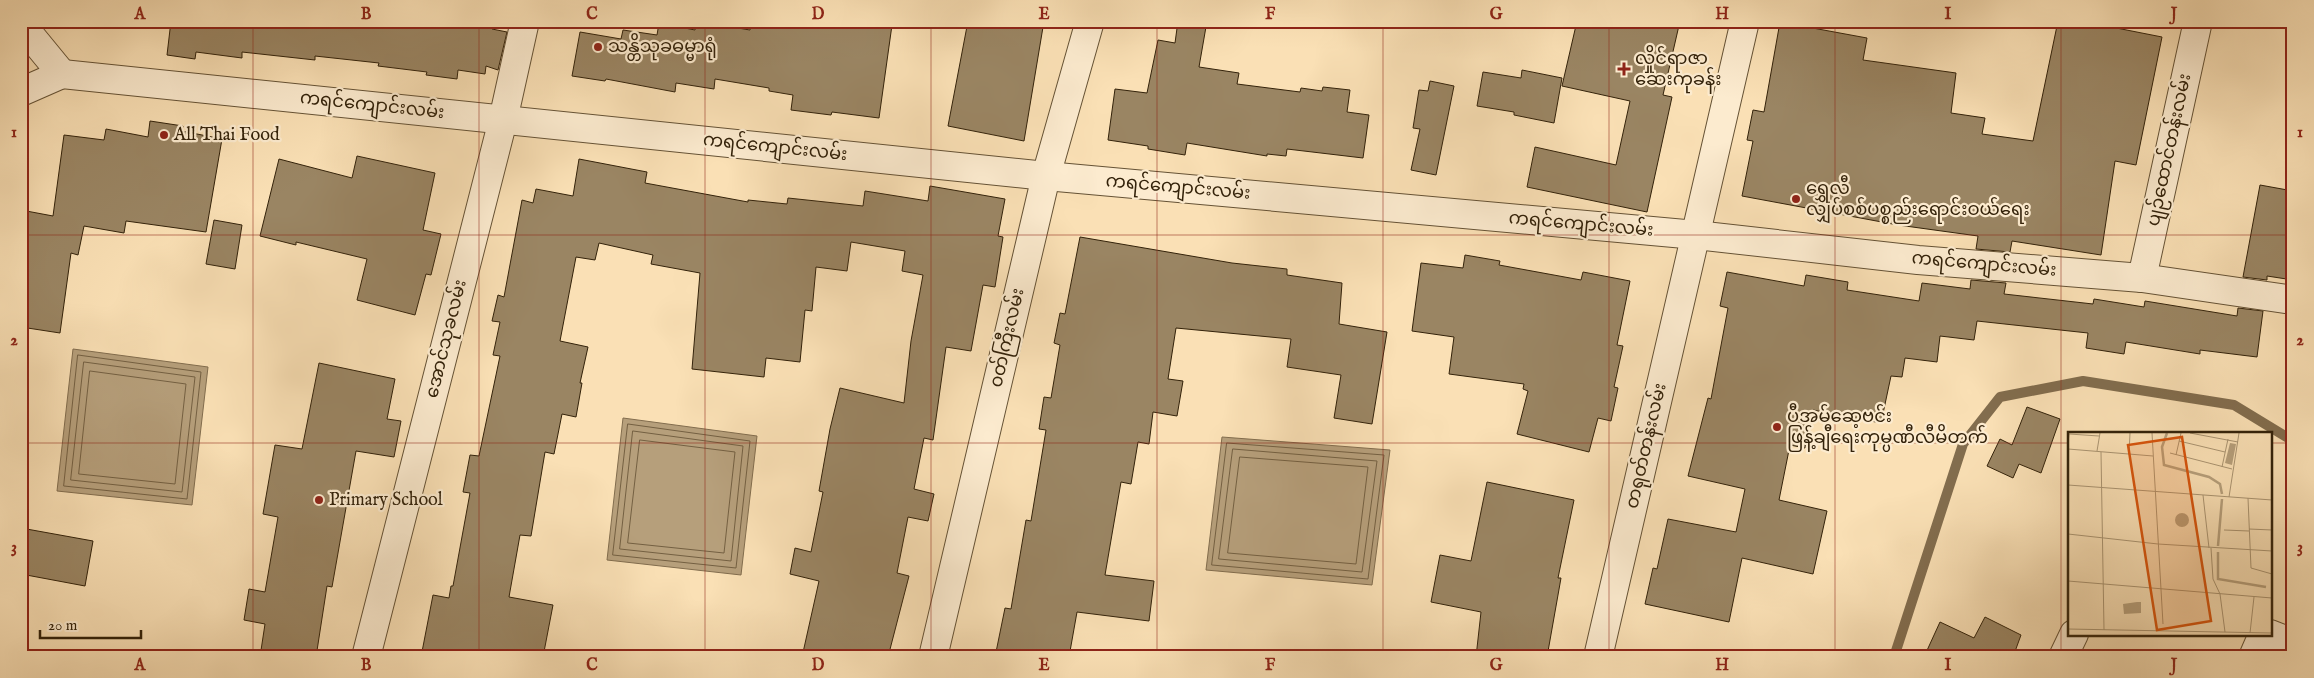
<svg xmlns="http://www.w3.org/2000/svg" width="2314" height="678" font-family="'IM FELL English','Noto Sans Myanmar',serif">
<style>
.water{fill:#b69f7b;stroke:#826d4e}
.lines{fill:none;stroke-linecap:round;stroke-linejoin:round}
.shore{stroke:#746042;stroke-width:1}
.stream{stroke:#826d4e;stroke-width:10}
.building{fill:#9a8563;stroke:#33220a}
.minor-casing{stroke:#655235;stroke-width:30}
.tertiary-casing{stroke:#655235;stroke-width:30}
.minor{stroke:#fcebcf;stroke-width:28}
.tertiary{stroke:#fcebcf;stroke-width:28}
.grid{fill:none;stroke:#8f2418;stroke-width:1;stroke-opacity:0.55}
.poi-dot{fill:#8f2418;stroke:#fcebcf;stroke-width:2}
.labels{text-anchor:middle;dominant-baseline:central;stroke-width:4.5;stroke-linejoin:round;paint-order:stroke}
.poi-label{font-size:18px;fill:#33220a;stroke:#fcebcf;text-anchor:start}
.street-label{font-size:18px;fill:#33220a;stroke:#fcebcf}
.inset-river{fill:none;stroke:#b69f7b;stroke-width:2.5}
.inset-road{fill:none;stroke:#aa9471;stroke-width:1}
.view{fill:#d6540c;fill-opacity:0.15;stroke:#d6540c;stroke-width:2.5}
.inset-edge{fill:none;stroke:#33220a;stroke-width:2.5}
.neatline{fill:none;stroke:#8f2418;stroke-width:2}
.grid-label{font-size:16px;text-anchor:middle;font-weight:bold;fill:#8f2418}
</style>
<rect width="100%" height="100%" fill="#fae0b5"/>
<filter id="stains"><feTurbulence type="fractalNoise" baseFrequency=".004" numOctaves="4"/><feColorMatrix values="0 0 0 0 .2 0 0 0 0 .09 0 0 0 0 .02 0 0 0 .5 -.17"/></filter>
<radialGradient id="worn" r=".72"><stop offset=".6" stop-color="#630" stop-opacity="0"/><stop offset="1" stop-color="#630" stop-opacity=".3"/></radialGradient>
<!-- water -->
<g class="water">
<path d="M73 349 208 367 192 505 57 491Z"/>
<path d="M623 418 757 436 741 575 607 560Z"/>
<path d="M1222 437 1390 450 1372 585 1206 570Z"/>
</g>
<g class="lines">
<!-- shore -->
<g class="shore">
<path d="M78 355 201 372 187 499 64 486Z"/>
<path d="M84 362 195 377 182 492 71 480Z"/>
<path d="M90 371 186 384 175 484 79 474Z"/>
<path d="M628 424 750 441 736 568 613 555Z"/>
<path d="M633 431 743 446 731 561 620 549Z"/>
<path d="M640 440 735 452 724 553 628 543Z"/>
<path d="M1227 443 1384 455 1368 579 1212 565Z"/>
<path d="M1233 449 1377 461 1362 572 1219 559Z"/>
<path d="M1240 457 1368 467 1356 564 1228 553Z"/>
</g>
<!-- stream -->
<path class="stream" d="M1894 657 1963 444 2000 397 2083 381 2234 405 2293 441"/>
</g>
<!-- building -->
<g class="building">
<path d="M171 21H493L492 29 507 32 498 70 486 66 485 74 458 70 457 79 426 75 427 72 378 66 379 63 315 56V60L242 52V58L196 52 195 59 167 55Z"/>
<path d="M696 21 750 30 751 21H864L892 25 879 118 832 112 831 115 791 110 793 95 769 91V88L715 79 714 89 676 83 675 92 606 79 605 81 572 76 580 32 621 39 623 30 657 35 659 23 695 30Z"/>
<path d="M968 21H1011L1043 27 1024 141 948 126Z"/>
<path d="M1178 21H1207L1199 67 1239 73 1237 84 1300 92 1301 88 1322 91 1323 87 1350 90 1347 112 1369 115 1363 158 1287 149 1286 156 1267 154V156L1187 143 1185 155 1148 149V146L1108 140 1115 89 1147 93 1158 40 1175 43Z"/>
<path d="M1577 21H1680L1663 95 1672 97 1647 212 1527 187 1535 147 1616 165 1630 101 1562 86Z"/>
<path d="M2058 21H2081L2162 37 2136 165 2115 161 2101 255 2012 241 2010 252 1976 249 1978 236 1898 225 1742 196 1753 141 1747 140 1753 110 1764 112 1780 22 1867 38 1863 60 1956 73 1951 113 1985 118 1982 134 2033 141Z"/>
<path d="M1522 70 1562 78 1554 123 1514 115V112L1477 106 1483 72 1521 78Z"/>
<path d="M1430 81 1454 86 1436 175 1411 170 1420 129 1413 128 1419 90 1428 91Z"/>
<path d="M150 121 183 126 182 131 222 139 206 232 126 221 124 233 84 226 78 255 71 253 60 333 21 327V210L53 216 64 135 104 140 106 129 148 137Z"/>
<path d="M357 156 435 173 423 230 441 234 431 275 426 274 415 315 357 300 367 259 296 242V245L260 236 279 159 352 178Z"/>
<path d="M579 159 647 172 645 183 748 202V200L787 204 788 198 863 206 865 191 928 201 930 186 1005 199 998 236 1003 237 995 287 983 285 971 351 946 347 933 440 924 438 914 489 934 494 928 521 908 517 897 573 909 576 888 657H802L819 581 790 574 795 548 811 552 823 492 819 491 830 429 840 388 904 403 911 341 923 275 902 271 905 251 851 242 847 271 816 267 812 311 805 310 800 362 766 358 764 377 692 369 700 273 651 264 653 255 599 243 595 260 576 257 560 341 588 347 580 383H582L576 417 562 414 554 454 545 452 531 536 520 535 509 597 553 605 543 657H421L433 595 449 598 451 586H453L470 493 463 492 470 455 479 456 500 356 493 355 500 322 492 321 498 295 504 297 522 200 533 203 536 189 573 196Z"/>
<path d="M2260 185 2293 191V280L2267 276V280L2243 277Z"/>
<path d="M214 220 242 225 235 269 206 264Z"/>
<path d="M1080 237 1232 263 1287 269V275L1342 283 1339 324 1387 332 1372 424 1334 418 1341 375 1287 367 1291 339 1176 328 1168 379 1183 381 1177 416 1153 412 1149 444 1138 442 1131 484 1121 482 1105 575 1154 581 1149 621 1077 612 1069 657H995L1005 608 1011 609 1026 520 1031 521 1046 430 1039 429 1044 397 1051 398 1060 345 1054 343 1060 313 1065 314Z"/>
<path d="M1465 255 1500 261 1499 265 1581 280 1583 272 1630 281 1617 345 1623 346 1614 387 1618 388 1611 421 1598 418 1589 452 1517 434 1528 391 1523 389 1524 384 1449 374 1454 337 1412 331 1421 263 1463 268Z"/>
<path d="M1727 272 1804 286 1806 275 1848 282 1847 290 1919 301 1922 283 1970 289 1971 280 2006 283 2004 294 2093 304 2094 299 2144 307 2145 301 2237 316 2238 308 2263 311 2257 357 2200 350V354L2126 342 2124 354 2086 348 2088 333 1977 321 1974 340 1940 336 1937 362 1905 358 1902 377 1891 376 1881 423 1813 410 1805 448 1790 445 1779 500 1827 511 1813 574 1742 558 1729 622 1645 604 1653 568 1657 569 1668 519 1736 532 1745 489 1688 476 1708 398 1711 399 1728 308 1720 306Z"/>
<path d="M319 363 395 379 387 419 401 421 394 457 356 451 332 587 327 586 316 657H260L265 624 244 620 249 589 265 592 278 517 263 514 275 445 302 449Z"/>
<path d="M2027 407 2060 419 2041 473 2019 464 2013 478 1987 466 2000 439 2012 445Z"/>
<path d="M1487 482 1574 500 1558 578H1561L1547 657H1476L1481 612 1431 602 1440 555 1471 561Z"/>
<path d="M21 528 93 541 85 586 21 574Z"/>
<path d="M1985 617 2021 635 2013 657H1924L1940 622 1974 638Z"/>
</g>
<g class="lines">
<defs>
<g id="minor">
<path d="M21 24 62 74 21 92"/>
<path d="M62 74 1046 176 1696 235 1918 260 2142 278 2293 300"/>
<path d="M2142 278 2198 21"/>
<path d="M2270 634 2293 643"/>
<path d="M366 657 503 120 525 21"/>
<path d="M933 657 1046 176 1090 21"/>
<path d="M2063 657 2074 634"/>
<path d="M2253 657 2263 634"/>
</g>
<path id="tertiary" d="M1598 657 1745 21"/>
</defs>
<!-- minor casing -->
<use href="#minor" class="minor-casing"/>
<!-- tertiary casing -->
<use href="#tertiary" class="tertiary-casing"/>
<!-- minor -->
<use href="#minor" class="minor"/>
<!-- tertiary -->
<use href="#tertiary" class="tertiary"/>
</g>
<!-- grid -->
<path class="grid" d="M253 21V657M479 21V657M705 21V657M931 21V657M1157 21V657M1383 21V657M1609 21V657M1835 21V657M2061 21V657M21 235H2293M21 443H2069M2270 443H2293"/>
<!-- markers -->
<g class="poi-dot">
<circle cx="598" cy="47" r="5"/>
<path d="M1621.5 61.5h5v5h5v5h-5v5h-5v-5h-5v-5h5z"/>
<circle cx="164" cy="135" r="5"/>
<circle cx="1796" cy="199" r="5"/>
<circle cx="1777" cy="427" r="5"/>
<circle cx="319" cy="500" r="5"/>
</g>
<g class="labels">
<!-- poi labels -->
<g class="poi-label">
<text x="608" y="47">သန္တိသုခဓမ္မာရုံ</text>
<text x="1635" y="59">လှိုင်ရာဇာ<tspan x="1635" dy="21">ဆေးကုခန်း</tspan></text>
<text x="174" y="135">All Thai Food</text>
<text x="1806" y="189">ရွှေလီ<tspan x="1806" dy="21">လျှပ်စစ်ပစ္စည်းရောင်းဝယ်ရေး</tspan></text>
<text x="1787" y="417">ပီအမ်ဆေ့ဗင်း<tspan x="1787" dy="21">ဖြန့်ချီရေးကုမ္ပဏီလီမိတက်</tspan></text>
<text x="329" y="500">Primary School</text>
</g>
<!-- street labels -->
<g class="street-label">
<text transform="translate(372 106) rotate(6)">ကရင်ကျောင်းလမ်း</text>
<text transform="translate(775 148) rotate(6)">ကရင်ကျောင်းလမ်း</text>
<text transform="translate(2170 150) rotate(-78)">ပျဉ်ထောင်တန်းလမ်း</text>
<text transform="translate(1178 188) rotate(5)">ကရင်ကျောင်းလမ်း</text>
<text transform="translate(1581 225) rotate(5)">ကရင်ကျောင်းလမ်း</text>
<text transform="translate(1984 265) rotate(5)">ကရင်ကျောင်းလမ်း</text>
<text transform="translate(1008 338) rotate(-77)">၀တ်ကြီးလမ်း</text>
<text transform="translate(447 339) rotate(-76)">အောင်သုခလမ်း</text>
<text transform="translate(1647 446) rotate(-77)">တရုတ်တန်းလမ်း</text>
</g>
</g>
<!-- overview -->
<g transform="translate(2068 432)">
<rect width="204" height="204" fill="#fae0b5"/>
<path d="M162 11 168 12 164 33 157 31ZM107 88a7 7 0 1 1 14 0a7 7 0 1 1-14 0ZM69 170H73V181L56 182 55 172Z" fill="#b69f7b"/>
<path class="inset-river" d="M99 1 94 15 96 33 141 45 152 52 154 62M150 114 154 67M150 120V147L198 155"/>
<path class="inset-road" d="M84 1 95 192M122 1 170 10M111 9 157 20M0 11 1 2 31 4M0 17 85 24M29 19 32 1M33 20 36 198M102 21 164 37M61 22 62 1M108 23 113 1M154 35 160 7M0 53 204 68M135 63 141 116M161 65 171 1M180 66 183 136 204 142M181 97 204 98M156 98 181 99M0 102 90 112 204 119M143 116 145 147 152 162 157 200M0 149 204 166M0 197 204 201M182 201 186 165"/>
<path class="view" d="M114 5 143 189 89 198 60 13Z"/>
<rect width="204" height="204" class="inset-edge"/>
</g>
<!-- margin -->
<rect width="2314" height="678" fill="none" stroke="#fae0b5" stroke-width="55"/>
<!-- scale -->
<path d="M40 630v8h101v-8" fill="none" stroke="#33220a" stroke-width="2.5"/>
<text x="48" y="630" font-size="15" fill="#33220a" stroke="#fcebcf" stroke-width="4" paint-order="stroke">20 m</text>
<rect x="28" y="28" width="2258" height="622" class="neatline"/>
<g class="grid-label">
<text x="140" y="19">A</text>
<text x="366" y="19">B</text>
<text x="592" y="19">C</text>
<text x="818" y="19">D</text>
<text x="1044" y="19">E</text>
<text x="1270" y="19">F</text>
<text x="1496" y="19">G</text>
<text x="1722" y="19">H</text>
<text x="1948" y="19">I</text>
<text x="2174" y="19">J</text>
<text x="14" y="137">1</text>
<text x="2300" y="137">1</text>
<text x="14" y="345">2</text>
<text x="2300" y="345">2</text>
<text x="14" y="552">3</text>
<text x="2300" y="552">3</text>
<text x="140" y="670">A</text>
<text x="366" y="670">B</text>
<text x="592" y="670">C</text>
<text x="818" y="670">D</text>
<text x="1044" y="670">E</text>
<text x="1270" y="670">F</text>
<text x="1496" y="670">G</text>
<text x="1722" y="670">H</text>
<text x="1948" y="670">I</text>
<text x="2174" y="670">J</text>
</g>
<rect width="100%" height="100%" filter="url(#stains)"/>
<rect width="100%" height="100%" fill="url(#worn)"/>
</svg>
